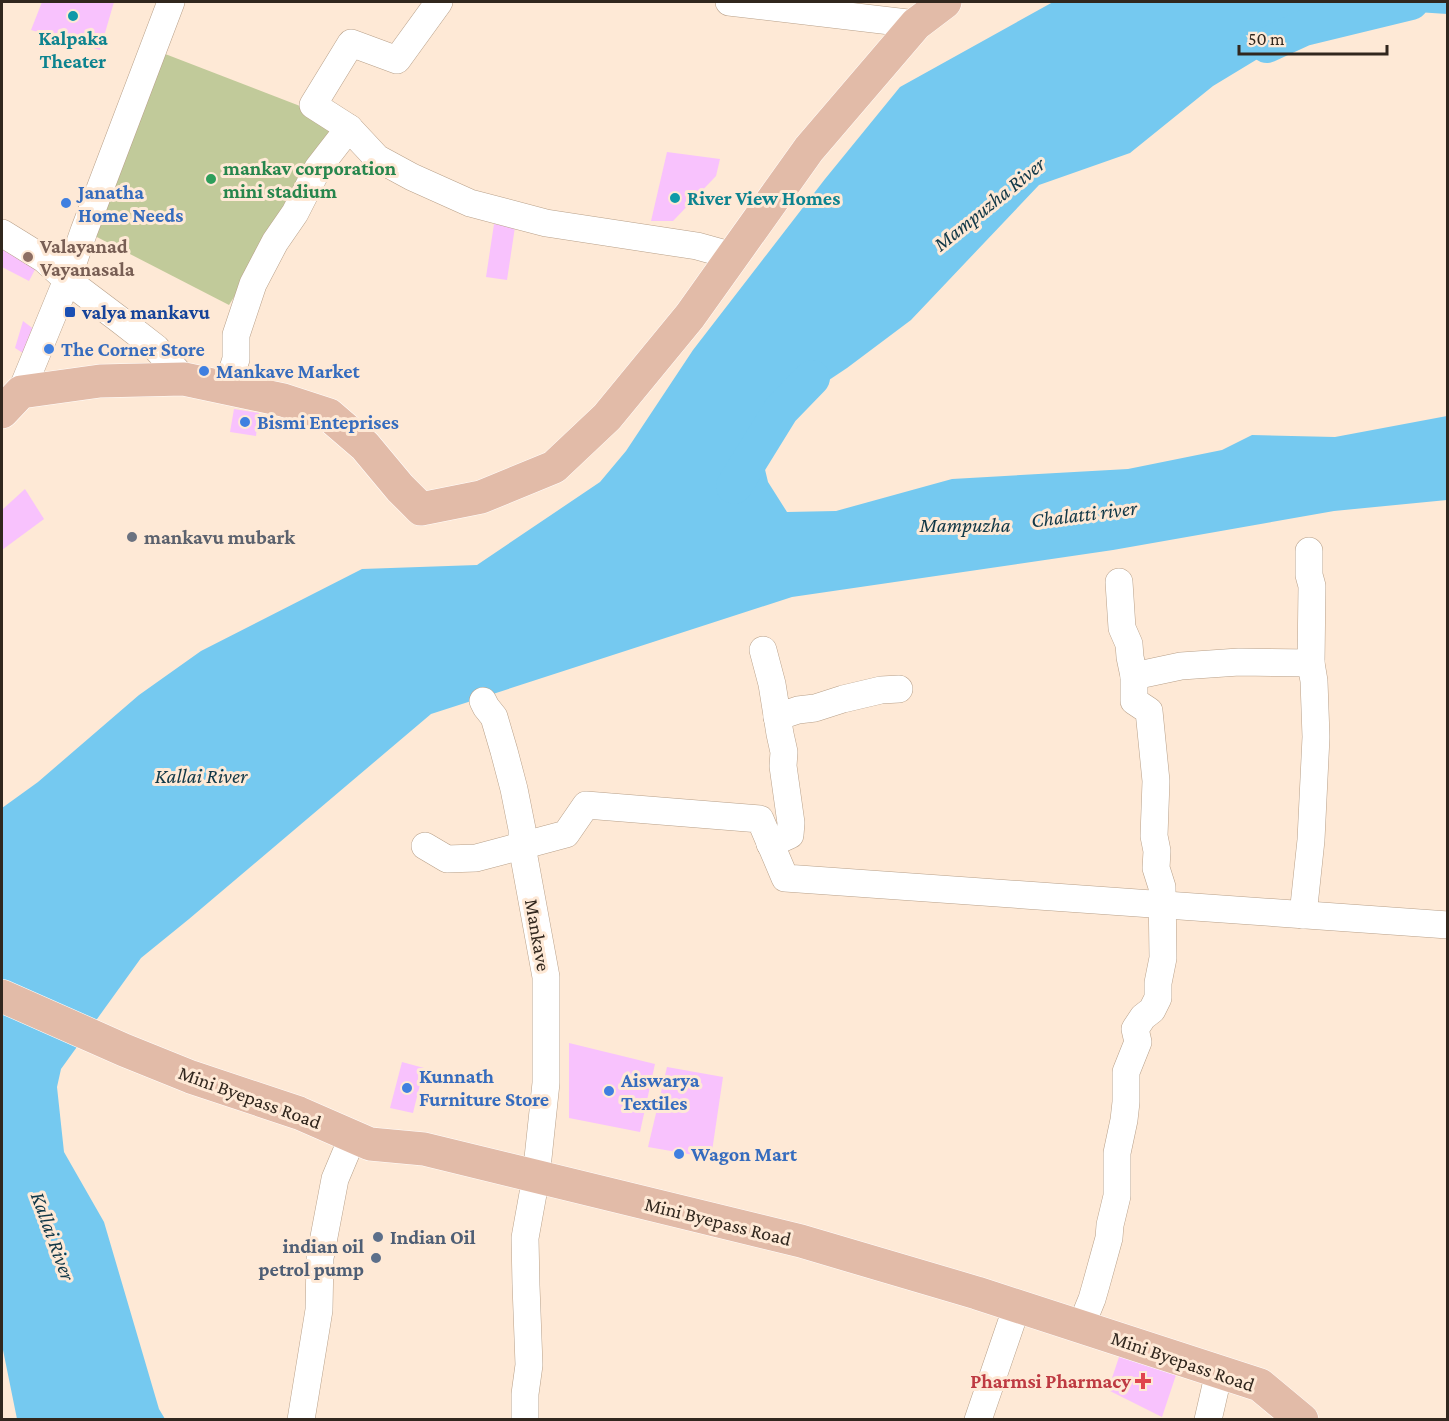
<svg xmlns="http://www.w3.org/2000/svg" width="1449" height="1421" font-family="'Crimson Pro',serif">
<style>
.green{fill:#c1ca9a}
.water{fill:#75c9f0}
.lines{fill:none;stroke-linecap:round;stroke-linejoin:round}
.river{stroke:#75c9f0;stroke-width:36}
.building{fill:#f8c2fd}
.minor-casing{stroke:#b8a089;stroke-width:28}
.major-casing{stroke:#fff;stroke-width:34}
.minor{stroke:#fff;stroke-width:27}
.major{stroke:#e2bba8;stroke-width:33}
.culture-dot{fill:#0f9aa8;stroke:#fee9d6;stroke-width:2}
.leisure-dot{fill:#2e9e5b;stroke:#fee9d6;stroke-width:2}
.shop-dot{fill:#3f7fe0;stroke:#fee9d6;stroke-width:2}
.education-dot{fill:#8d6e63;stroke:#fee9d6;stroke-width:2}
.transit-dot{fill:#1a4fb4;stroke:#fee9d6;stroke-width:2}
.worship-dot{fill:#6b7280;stroke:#fee9d6;stroke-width:2}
.service-dot{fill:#5c6f8a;stroke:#fee9d6;stroke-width:2}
.health-dot{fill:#e0444e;stroke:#fee9d6;stroke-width:2}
.labels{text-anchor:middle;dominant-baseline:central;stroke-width:6;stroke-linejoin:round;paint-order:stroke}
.culture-label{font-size:20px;font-weight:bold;fill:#0d838f;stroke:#fee9d6}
.leisure-label{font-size:20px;font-weight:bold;fill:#27864d;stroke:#fee9d6;text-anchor:start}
.shop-label{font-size:20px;font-weight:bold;fill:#366cbe;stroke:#fee9d6;text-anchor:start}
.education-label{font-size:20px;font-weight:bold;fill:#785e54;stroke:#fee9d6;text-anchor:start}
.transit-label{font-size:20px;font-weight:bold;fill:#164399;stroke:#fee9d6;text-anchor:start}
.worship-label{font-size:20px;font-weight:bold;fill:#5b616d;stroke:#fee9d6;text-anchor:start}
.street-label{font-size:20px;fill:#31271e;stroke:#fee9d6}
.service-label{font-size:20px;font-weight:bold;fill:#4e5e75;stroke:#fee9d6;text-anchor:start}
.health-label{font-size:20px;font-weight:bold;fill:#be3a42;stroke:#fee9d6;text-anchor:end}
.water-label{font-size:21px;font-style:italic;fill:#103747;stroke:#fee9d6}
</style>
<rect width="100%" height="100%" fill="#fee9d6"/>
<!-- green -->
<path class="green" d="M160 52 344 123 229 305 93 235Z"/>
<!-- water -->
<path class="water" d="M1053 2H1447V14L1402 11 1360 18 1337 11 1213 86 1130 153 1039 185 911 320 847 368 775 416 757 436 768 482 787 512 836 511 952 479 1128 469 1222 450 1252 435 1335 437 1447 416V500L1334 511 1113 550 792 597 431 714 189 919 141 958 61 1069 57 1087 64 1152 104 1222 159 1409 165 1419H17L2 1345V808L38 782 139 695 201 651 362 569 477 565 600 482 626 451 693 350 825 179 900 87Z"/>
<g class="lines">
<!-- river -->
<g class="river">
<path d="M1267 45 1304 28 1411 2"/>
<path d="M734 486 781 410 812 378"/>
</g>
</g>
<!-- building -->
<g class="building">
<path d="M42 2H114L100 50 31 30Z"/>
<path d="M667 152 720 159 716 176 673 221H651Z"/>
<path d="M494 224 515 227 507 280 486 277Z"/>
<path d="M2 248 40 260 29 281 2 267Z"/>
<path d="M23 321 35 330 26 355 15 348Z"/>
<path d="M234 409 259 413 256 436 230 432Z"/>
<path d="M25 489 44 519 2 550V510Z"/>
<path d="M569 1043 655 1064 640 1132 569 1118Z"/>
<path d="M402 1062 424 1068 413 1113 390 1108Z"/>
<path d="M667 1067 723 1077 711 1158 648 1147Z"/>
<path d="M1123 1345 1177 1372 1162 1417 1108 1390Z"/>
</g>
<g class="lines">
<defs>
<g id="minor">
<path d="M729 2 916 24"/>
<path d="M349 128 313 105 351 43 397 60 439 2"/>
<path d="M2 233 44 259 67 280 120 320 156 348 184 379"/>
<path d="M227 388 236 359V335L253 284 275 242 295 213 318 168 349 128 377 158 412 177 470 203 546 223 697 246 733 256"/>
<path d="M21 392 67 280 84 231 171 2"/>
<path d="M763 650 772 684 780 734 784 752 783 766 791 823 790 835 770 844"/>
<path d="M1134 676 1181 666 1239 662 1311 663"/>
<path d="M483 701 486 707 494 717 504 751 514 789 522 829V846L546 977V1083L536 1177 525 1238 526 1285 529 1365 525 1394V1420"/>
<path d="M777 717 798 710 815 708 843 699 881 690 899 689"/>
<path d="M425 846 447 859 476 858 566 834 586 805 760 819 785 878 1448 925"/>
<path d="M1303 915 1311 840 1316 737 1314 681 1311 663 1312 586 1309 575V551"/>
<path d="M1081 1326 1092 1299 1096 1285 1109 1238 1110 1225 1117 1196V1153L1124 1120 1126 1102V1072L1138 1042 1135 1029 1143 1017 1152 1010 1158 998V983L1163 958 1162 887 1156 868 1157 851 1154 836 1156 781 1149 711 1134 701V676L1130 657 1129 644 1122 628 1119 582"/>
<path d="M301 1420 319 1310 320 1258 335 1179 353 1136"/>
<path d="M978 1420 1017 1306"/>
<path d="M1208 1420 1219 1372"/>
</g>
<g id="major">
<path d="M2 412 21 392 100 381 184 379 283 400 329 415 365 446 400 488 421 509 481 497 554 467 607 417 690 316 809 149 916 24 945 2"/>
<path d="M2 996 124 1050 191 1077 299 1113 370 1144 424 1149 801 1241 977 1293 1260 1385 1302 1420"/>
</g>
</defs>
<!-- minor casing -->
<use href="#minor" class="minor-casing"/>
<!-- major casing -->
<use href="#major" class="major-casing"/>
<!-- minor -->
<use href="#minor" class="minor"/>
<!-- major -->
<use href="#major" class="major"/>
</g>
<!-- markers -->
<g class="culture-dot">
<circle cx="73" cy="16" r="6"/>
<circle cx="675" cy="198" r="6"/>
</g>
<circle class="leisure-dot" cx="211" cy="179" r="6"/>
<g class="shop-dot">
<circle cx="66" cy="203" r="6"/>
<circle cx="49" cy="349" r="6"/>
<circle cx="204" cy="371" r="6"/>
<circle cx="245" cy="422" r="6"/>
<circle cx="407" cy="1088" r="6"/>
<circle cx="609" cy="1091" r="6"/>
<circle cx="679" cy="1154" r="6"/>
</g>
<circle class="education-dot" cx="28" cy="257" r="6"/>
<rect class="transit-dot" x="64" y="306" width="12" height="12" rx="3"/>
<circle class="worship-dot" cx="132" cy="537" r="6"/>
<g class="service-dot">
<circle cx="378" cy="1237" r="6"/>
<circle cx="376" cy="1258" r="6"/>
</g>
<path class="health-dot" d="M1140 1372h6v6h6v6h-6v6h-6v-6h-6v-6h6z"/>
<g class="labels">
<!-- culture labels -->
<g class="culture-label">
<text x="73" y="38">Kalpaka<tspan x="73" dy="23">Theater</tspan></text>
<text x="687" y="198" text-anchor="start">River View Homes</text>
</g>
<!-- leisure labels -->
<g class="leisure-label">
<text x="223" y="168">mankav corporation<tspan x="223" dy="23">mini stadium</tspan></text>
</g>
<!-- shop labels -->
<g class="shop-label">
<text x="78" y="192">Janatha<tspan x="78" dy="23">Home Needs</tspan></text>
<text x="61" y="349">The Corner Store</text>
<text x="216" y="371">Mankave Market</text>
<text x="257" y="422">Bismi Enteprises</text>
<text x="419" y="1076">Kunnath<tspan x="419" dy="23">Furniture Store</tspan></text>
<text x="621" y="1080">Aiswarya<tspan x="621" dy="23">Textiles</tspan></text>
<text x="691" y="1154">Wagon Mart</text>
</g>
<!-- education labels -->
<g class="education-label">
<text x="40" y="246">Valayanad<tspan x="40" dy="23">Vayanasala</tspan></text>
</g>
<!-- transit labels -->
<g class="transit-label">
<text x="82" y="312">valya mankavu</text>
</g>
<!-- worship labels -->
<g class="worship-label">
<text x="144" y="537">mankavu mubark</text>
</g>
<!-- street labels -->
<g class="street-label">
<text transform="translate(538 935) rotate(80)">Mankave</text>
<text transform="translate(250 1097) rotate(20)">Mini Byepass Road</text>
<text transform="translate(718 1221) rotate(14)">Mini Byepass Road</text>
<text transform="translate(1183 1361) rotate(19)">Mini Byepass Road</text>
</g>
<!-- service labels -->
<g class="service-label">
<text x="390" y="1237">Indian Oil</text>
<text x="364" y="1246" text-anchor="end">indian oil<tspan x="364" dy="23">petrol pump</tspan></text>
</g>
<!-- health labels -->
<g class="health-label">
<text x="1131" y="1381">Pharmsi Pharmacy</text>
</g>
<!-- water labels -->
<g class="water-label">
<text transform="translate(989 204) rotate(-39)">Mampuzha River</text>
<text transform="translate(1084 514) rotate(-7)">Chalatti river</text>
<text x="965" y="525">Mampuzha</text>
<text x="201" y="776">Kallai River</text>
<text transform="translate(53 1236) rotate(70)">Kallai River</text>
</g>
</g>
<!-- border -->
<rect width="1449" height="1421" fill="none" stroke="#31271e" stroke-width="6"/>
<!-- scale -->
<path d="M1239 45v9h148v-9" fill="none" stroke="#31271e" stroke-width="3"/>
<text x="1248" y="45" font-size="18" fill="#31271e" stroke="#fee9d6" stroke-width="4.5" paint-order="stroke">50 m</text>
</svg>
